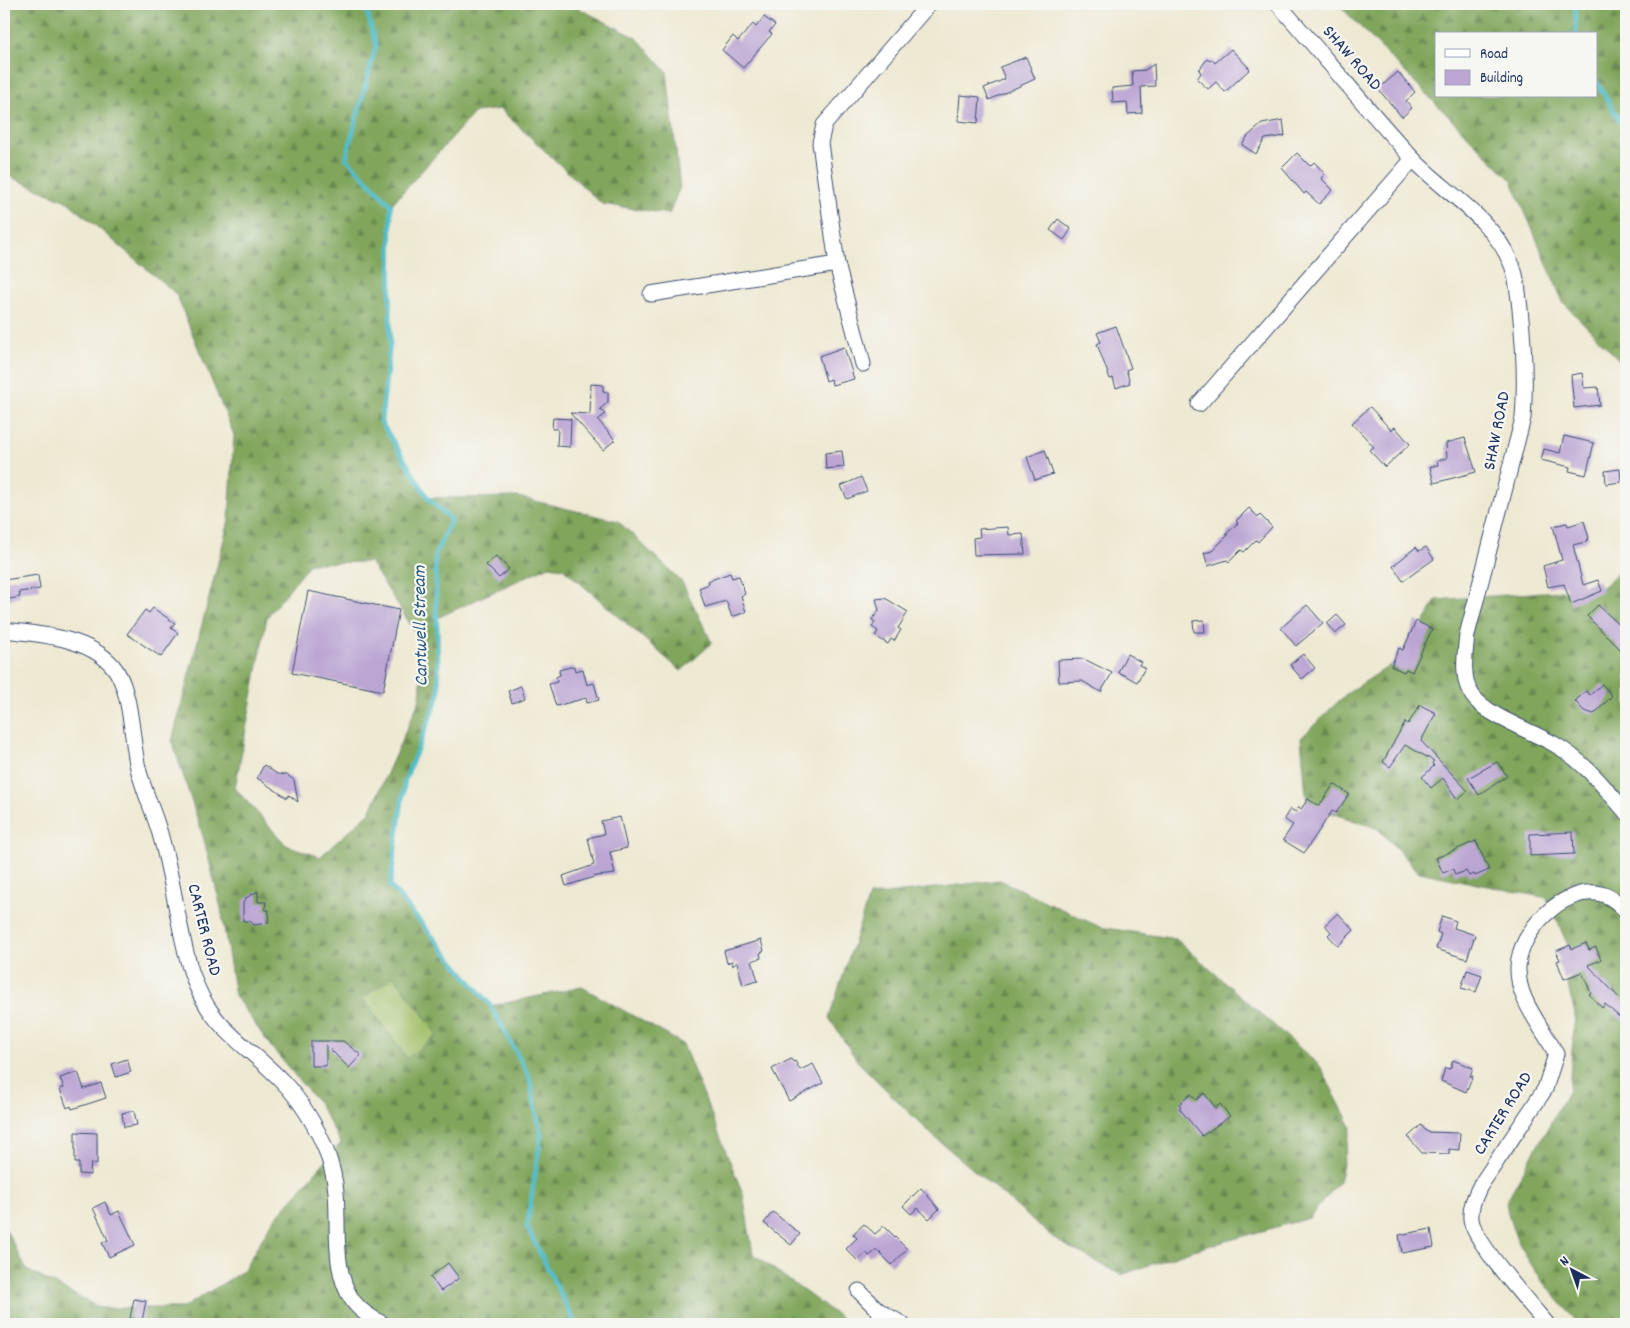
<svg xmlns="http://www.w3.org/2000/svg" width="1630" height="1328" font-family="Dekko,sans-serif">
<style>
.forest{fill:url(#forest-firs);stroke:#4e6a5d;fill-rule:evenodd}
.garden{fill:#a0bf67;stroke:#5e7762}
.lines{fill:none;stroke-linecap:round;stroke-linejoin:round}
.stream{stroke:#51beca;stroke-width:4.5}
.building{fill:#bba5d3}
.minor-casing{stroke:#3b4b6f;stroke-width:17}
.minor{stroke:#fff;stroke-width:15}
.labels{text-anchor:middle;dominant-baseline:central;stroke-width:4.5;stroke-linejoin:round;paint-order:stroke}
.street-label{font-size:18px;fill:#1b2f5e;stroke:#f6f6f2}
.water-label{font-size:19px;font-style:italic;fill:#2b5a7e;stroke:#f6f6f2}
</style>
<defs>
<pattern id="forest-firs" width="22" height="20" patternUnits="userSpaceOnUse" patternTransform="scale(1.25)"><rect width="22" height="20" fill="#80a65c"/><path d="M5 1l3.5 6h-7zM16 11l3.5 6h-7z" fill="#68884f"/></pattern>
</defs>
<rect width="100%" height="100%" fill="#f6f6f2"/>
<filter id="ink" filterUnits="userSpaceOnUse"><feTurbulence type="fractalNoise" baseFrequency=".02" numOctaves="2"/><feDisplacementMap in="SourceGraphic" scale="10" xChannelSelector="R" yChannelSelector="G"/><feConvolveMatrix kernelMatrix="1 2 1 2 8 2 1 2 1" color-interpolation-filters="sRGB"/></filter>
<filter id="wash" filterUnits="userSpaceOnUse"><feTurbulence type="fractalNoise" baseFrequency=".0096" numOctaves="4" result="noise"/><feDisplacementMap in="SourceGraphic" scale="20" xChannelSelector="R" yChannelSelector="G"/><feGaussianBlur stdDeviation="1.12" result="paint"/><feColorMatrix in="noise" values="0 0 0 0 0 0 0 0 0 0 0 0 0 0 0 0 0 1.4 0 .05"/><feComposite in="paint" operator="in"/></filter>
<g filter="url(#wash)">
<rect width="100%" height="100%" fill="#eee9d2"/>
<!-- forest -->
<g class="forest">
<path d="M4 4H570L637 38 667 72 680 187 669 214 602 204 500 109 475 112 391 205 390 344 381 422 428 498 518 497 618 521 682 582 712 643 681 671 563 568 549 566 437 618 439 695 405 780 390 886 491 1006 582 987 683 1044 743 1194 753 1254 849 1324H4V1226L27 1270 100 1308H183L243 1271 272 1222 341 1143 319 1104 272 1048 235 996 221 908 203 836 172 741 229 520 234 435 176 294 68 202 4 174ZM370 562 423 644 420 699 370 812 320 857 286 845 235 788 267 617 310 563Z"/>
<path d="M1338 4H1626V367L1563 302 1512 181ZM1436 34H1596V96H1436Z"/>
<path d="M1626 566V1324H1579C1548 1288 1513 1251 1506 1202L1569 1090 1575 1014 1567 982 1576 974 1577 966 1547 898 1419 872 1378 829 1307 804 1301 738 1345 695 1409 653 1436 600 1601 588Z"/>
<path d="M1000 880 1100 927 1176 939 1320 1066 1351 1127 1339 1182 1309 1218 1190 1251 1121 1275 1056 1240 930 1133 858 1062 829 1018 869 896Z"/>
</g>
<!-- garden -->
<path class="garden" d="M394 976 438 1035 407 1058 363 998Z"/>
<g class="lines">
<!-- stream -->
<g class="stream">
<path d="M365 4 376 46 346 158 391 205 390 344 381 422 428 498 451 520 435 555 439 695 405 780 390 886 491 1006 529 1076 541 1135 527 1227 574 1321"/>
<path d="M1575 4 1576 34"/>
<path d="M1596 81 1626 131"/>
</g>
</g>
<g id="blocks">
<!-- building -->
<g class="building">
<path d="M764 17 775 25 769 32 772 34 743 68 722 50 733 36 738 41 753 24 756 27Z"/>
<path d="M1231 49 1250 69 1225 92 1216 82 1208 89 1197 79 1201 73 1199 70 1207 59 1210 61 1212 59 1215 63Z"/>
<path d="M1026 57 1035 79 989 100 984 88 1005 79 1000 67Z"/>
<path d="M1154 64 1155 86 1141 87 1142 113 1128 114 1127 102 1113 103 1112 88 1133 86 1132 71 1145 70Z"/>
<path d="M1398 72 1415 92 1406 101 1412 108 1402 117 1378 89Z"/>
<path d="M960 95 980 97 978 123 958 121Z"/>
<path d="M1283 120 1285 136 1265 139 1256 154 1242 145 1248 136 1262 124Z"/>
<path d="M1297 153 1310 166 1314 162 1325 174 1321 178 1333 190 1319 204 1306 192 1304 194 1282 168Z"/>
<path d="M1058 219 1071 229 1064 240 1050 230Z"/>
<path d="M1116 326 1131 368 1126 370 1130 383 1116 388 1113 378 1110 379 1097 344 1101 342 1097 333Z"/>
<path d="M844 347 854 379 832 385 831 379 826 381 819 356Z"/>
<path d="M1582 373 1584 388 1598 387 1600 405 1574 408 1571 375Z"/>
<path d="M591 384 603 385V391L608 392V402L600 409 605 414 598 420 615 440 603 450 570 413 590 414Z"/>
<path d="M1370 407 1391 430 1395 427 1410 444 1385 467 1369 450 1374 447 1352 423Z"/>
<path d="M553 418 571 419 570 447 557 446 558 429H552Z"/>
<path d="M1564 436 1594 443 1586 475 1569 471 1570 467 1541 460 1544 449 1560 453Z"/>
<path d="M1465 438 1476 472 1434 483 1430 467 1438 465 1437 461 1447 458 1446 443Z"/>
<path d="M1045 450 1053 474 1035 480 1027 457Z"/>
<path d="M842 451 844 467 826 469 825 453Z"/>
<path d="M1620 469 1621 482 1606 484 1605 471Z"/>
<path d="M861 477 867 491 847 499 841 486Z"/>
<path d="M1249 508 1258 517 1260 515 1272 527 1258 542 1256 540 1244 552 1241 550 1229 562 1227 560 1208 566 1204 553 1212 551 1228 535 1226 534 1238 523 1236 521Z"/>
<path d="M1584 521 1589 538 1585 542 1573 545 1583 585 1598 580 1602 591 1571 604 1564 584 1548 587 1543 566 1562 560 1553 526 1567 523 1568 526Z"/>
<path d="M1008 527 1009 535 1023 534 1025 554 974 555 973 538 980 537 979 529Z"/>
<path d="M1416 547 1419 551 1426 547 1434 559 1403 581 1393 566Z"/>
<path d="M496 556 509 569 499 578 486 565Z"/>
<path d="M730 573 732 578 739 576 745 594 741 596 746 612 732 617 726 601 705 607 699 588 709 584 708 581Z"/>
<path d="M38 575 40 589 19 592 20 597 4 600V580Z"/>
<path d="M308 591 399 610 383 691 292 673Z"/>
<path d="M885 598 908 612 898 628 901 630 894 641 891 639 888 644 875 636 878 631 872 627 875 622 872 620 879 610 876 599Z"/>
<path d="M1307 605 1323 623 1296 646 1281 628Z"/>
<path d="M1598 605 1626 631V655L1587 616Z"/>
<path d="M153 608 175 623 171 628 178 633 161 657 127 634 145 610 149 613Z"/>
<path d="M1337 615 1346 625 1335 634 1327 624Z"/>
<path d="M1204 620 1205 632H1194L1193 621Z"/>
<path d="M1416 621 1432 629 1412 672 1406 669 1404 672 1391 666 1399 648 1403 650Z"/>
<path d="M1127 654 1141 662 1139 665 1145 668 1137 682 1118 672Z"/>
<path d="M1303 654 1315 668 1302 679 1290 665Z"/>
<path d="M1084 659 1112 673 1101 692 1082 681 1059 682 1058 660Z"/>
<path d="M574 666 575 671 583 669 587 685 594 683 599 700 587 703 586 698 556 706 549 684 557 682 556 677 560 675 559 670Z"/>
<path d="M1602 684 1612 696 1594 714 1584 711 1575 701 1586 691 1590 695Z"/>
<path d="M521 686 525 698 512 703 508 691Z"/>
<path d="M1420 705 1436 713 1421 741 1468 791 1457 799 1443 778 1431 788 1422 777 1434 766 1432 763 1434 761 1405 745 1390 767 1383 762 1405 722 1408 724Z"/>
<path d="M1497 762 1507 776 1479 795 1468 778Z"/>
<path d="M264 765 277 774 287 775 294 780 298 802 289 795 287 798 257 778Z"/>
<path d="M1334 784 1349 794 1336 813 1332 811 1304 853 1283 840 1293 825 1284 819 1290 809 1296 812 1299 807 1301 809 1308 799 1319 806Z"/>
<path d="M620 817 627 848 610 852 615 874 597 876 566 886 563 876 594 865 588 838 604 834 601 821Z"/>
<path d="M1573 832 1574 854 1530 856V834Z"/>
<path d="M1476 841 1489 870 1475 876 1474 874 1469 876 1466 871 1455 875 1453 869 1443 873 1436 858Z"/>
<path d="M258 891V902H266L265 910H269L268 923 254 925 250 921H243V903L246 898Z"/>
<path d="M1338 913 1354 930 1338 946 1328 935 1331 932 1325 925Z"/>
<path d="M1442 916 1456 921 1454 928 1475 935 1467 959 1436 949 1441 934 1437 932Z"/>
<path d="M761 940 764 951 760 953 761 958 752 961 758 981 743 985 737 962 733 966 732 961 727 963 724 951Z"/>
<path d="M1586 943 1589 950 1596 947 1601 960 1588 965 1626 1005V1023L1605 1004 1602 1008 1589 994 1591 993 1582 972 1564 979 1557 961 1560 960 1556 951 1570 945 1572 949Z"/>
<path d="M1467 970 1482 975 1476 992 1461 988Z"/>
<path d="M311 1041H343L361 1055 349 1068 326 1045V1066H311Z"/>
<path d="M127 1059 131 1072 116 1077 112 1064Z"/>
<path d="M791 1059 793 1062 795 1061 800 1070 813 1064 823 1083 789 1101 772 1069Z"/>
<path d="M1453 1060 1473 1068 1470 1076H1473L1466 1092 1441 1081 1445 1068 1450 1069Z"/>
<path d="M78 1072 84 1089 101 1083 106 1098 72 1109 71 1106 67 1108 60 1089 64 1088 60 1078Z"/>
<path d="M1204 1093 1216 1108 1220 1104 1230 1116 1202 1136 1179 1108 1181 1107 1179 1104 1191 1094 1196 1100Z"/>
<path d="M134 1111 137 1125 124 1127 122 1113Z"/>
<path d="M1421 1125 1427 1132 1460 1133 1459 1150 1449 1149V1154L1422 1153 1408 1137Z"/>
<path d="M75 1132 97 1133V1164L91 1163 90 1175 79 1174V1163H75Z"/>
<path d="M921 1188 939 1209 929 1219 918 1208 911 1214 903 1206Z"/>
<path d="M105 1202 111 1215 119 1211 135 1245 109 1257 102 1243 108 1240 93 1208Z"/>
<path d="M773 1212 800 1234 791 1245 764 1223Z"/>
<path d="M864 1224 875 1234 884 1226 907 1249 892 1265 877 1250 869 1256 866 1252 858 1261 846 1249 857 1238 853 1234Z"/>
<path d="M1431 1229 1434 1247 1402 1253 1399 1235Z"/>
<path d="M448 1263 459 1278 441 1291 430 1277Z"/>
<path d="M134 1299 146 1301 142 1321 130 1318Z"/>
</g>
</g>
</g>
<g filter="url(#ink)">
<use href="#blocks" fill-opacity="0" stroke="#3b4b6f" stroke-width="1"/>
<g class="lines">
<defs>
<g id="minor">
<path d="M1278 4C1323 55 1366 108 1412 158 1444 192 1491 217 1510 261 1517 274 1518 293 1520 309 1524 346 1526 381 1523 418L1467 635C1465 653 1461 680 1472 695 1486 716 1532 731 1554 744 1584 761 1604 787 1626 812"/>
<path d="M651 294 837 264"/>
<path d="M863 364 837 264 820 143 824 125 929 4"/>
<path d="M1199 404 1413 159"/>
<path d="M4 630C39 634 87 637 112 665 132 687 131 739 138 768 144 793 156 816 162 841 174 884 178 929 191 971 209 1029 245 1042 283 1082 301 1101 316 1126 326 1150 331 1164 335 1178 336 1192 339 1226 332 1272 353 1301 361 1312 372 1318 383 1324"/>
<path d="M859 1291 878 1310 902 1324"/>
<path d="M1547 1324C1530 1304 1473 1241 1471 1219 1470 1206 1475 1197 1480 1186L1545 1089 1556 1054C1542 1025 1517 1001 1518 967 1519 932 1563 885 1601 894 1611 896 1619 904 1626 911"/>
</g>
</defs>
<!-- minor casing -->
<use href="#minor" class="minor-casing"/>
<!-- minor -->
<use href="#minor" class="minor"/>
</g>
</g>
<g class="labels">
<!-- street labels -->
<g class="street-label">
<text transform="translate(1351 59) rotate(49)">SHAW ROAD</text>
<text transform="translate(1498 431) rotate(-79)">SHAW ROAD</text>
<text transform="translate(203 930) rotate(76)">CARTER ROAD</text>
<text transform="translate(1504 1114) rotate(-58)">CARTER ROAD</text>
</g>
<!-- water labels -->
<g class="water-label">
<text transform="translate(422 626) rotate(-91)">Cantwell Stream</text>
</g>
</g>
<!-- margin -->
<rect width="1630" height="1328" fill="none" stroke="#f6f6f2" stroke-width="20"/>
<!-- legend -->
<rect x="1435" y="32" width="162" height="65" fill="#f6f6f2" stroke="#9ea6b7"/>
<rect x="1445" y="49" width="25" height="8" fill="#ffffff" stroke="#9ea6b7"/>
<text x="1480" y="58" font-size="15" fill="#1b2f5e">Road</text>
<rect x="1445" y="70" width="25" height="15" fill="#bba5d3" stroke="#9ea6b7"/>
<text x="1480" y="82" font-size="15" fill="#1b2f5e">Building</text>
<!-- north arrow -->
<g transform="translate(1572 1270) rotate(319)" stroke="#f6f6f2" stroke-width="4" paint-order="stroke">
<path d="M0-4L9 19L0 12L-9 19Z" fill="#1b2f5e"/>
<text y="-8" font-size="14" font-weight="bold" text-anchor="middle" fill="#1b2f5e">N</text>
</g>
</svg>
